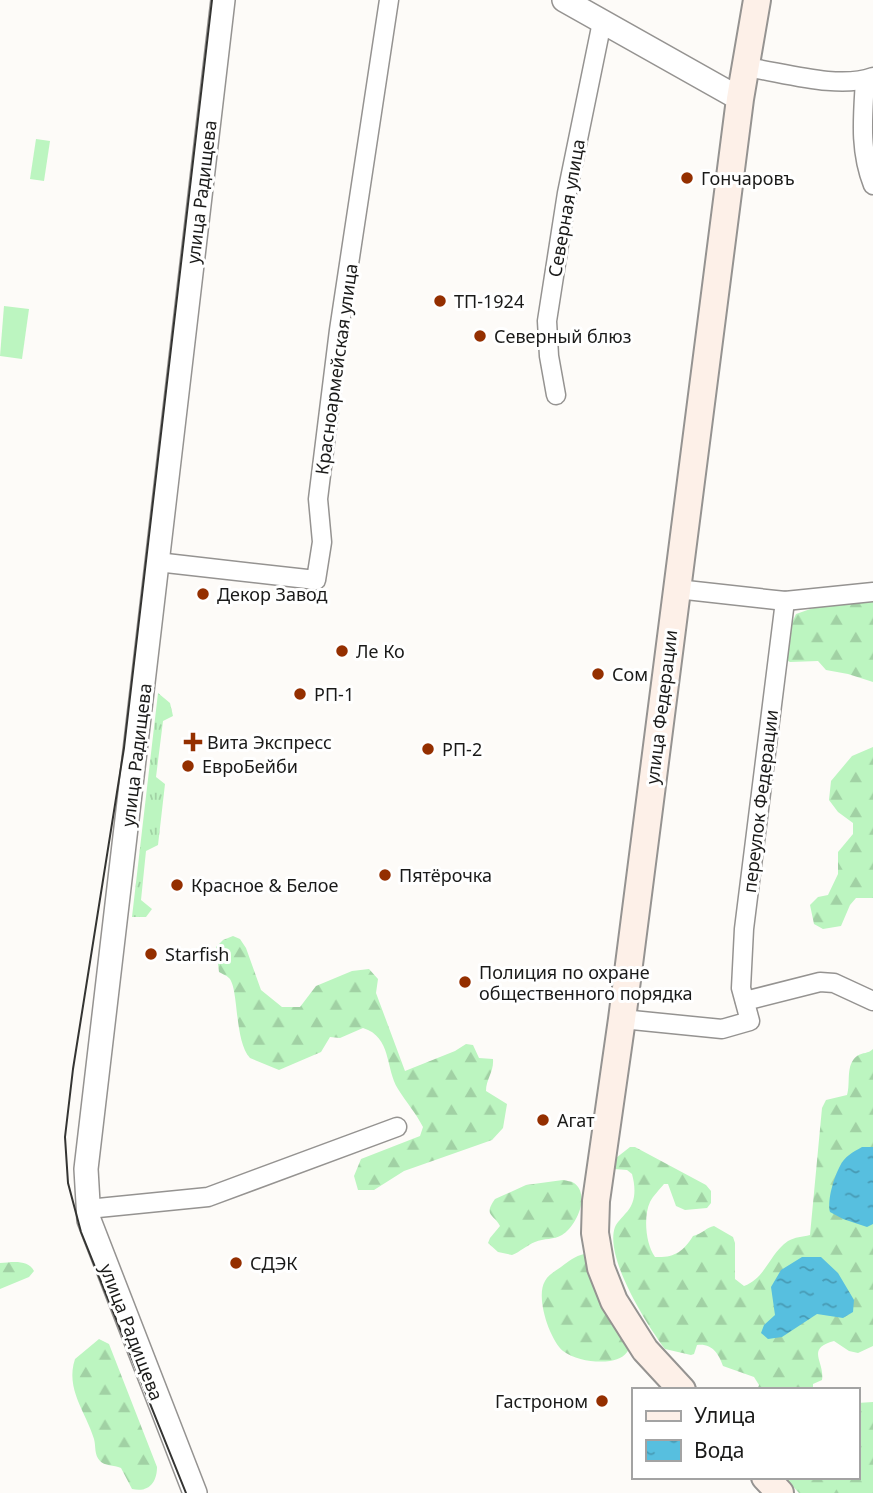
<svg xmlns="http://www.w3.org/2000/svg" width="873" height="1493" font-family="'Noto Sans',sans-serif">
<style>
.grass{fill:url(#grass-tufts)}
.forest{fill:url(#forest-firs)}
.green{fill:#bcf5c0}
.water{fill:url(#water-ripples)}
.lines{fill:none;stroke-linecap:round;stroke-linejoin:round}
.minor-casing{stroke:#959391;stroke-width:21}
.tertiary-casing{stroke:#959391;stroke-width:26}
.secondary-casing{stroke:#959391;stroke-width:30}
.minor{stroke:#fff;stroke-width:18}
.tertiary{stroke:#fff;stroke-width:23}
.secondary{stroke:#fdf0e8;stroke-width:26}
.tram{stroke:#343432;stroke-width:2}
.poi-dot{fill:#942f00;stroke:#fff;stroke-width:2.5}
.labels{text-anchor:middle;dominant-baseline:central;stroke-width:6;stroke-linejoin:round;paint-order:stroke}
.poi-label{font-size:18px;fill:#1a1a19;stroke:#fff;text-anchor:start}
.street-label{font-size:18px;fill:#1a1a19;stroke:#fff}
</style>
<defs>
<pattern id="grass-tufts" width="24" height="20" patternUnits="userSpaceOnUse" patternTransform="scale(1.75)"><rect width="24" height="20" fill="#bcf5c0"/><path d="M3 7l-1-3M5 7V3M7 7l1-3M15 17l-1-3M17 17v-4M19 17l1-3" fill="none" stroke="#a1d1a4"/></pattern>
<pattern id="forest-firs" width="22" height="20" patternUnits="userSpaceOnUse" patternTransform="scale(1.75)"><rect width="22" height="20" fill="#bcf5c0"/><path d="M5 1l3.5 6h-7zM16 11l3.5 6h-7z" fill="#a1d1a4"/></pattern>
<pattern id="water-ripples" width="26" height="14" patternUnits="userSpaceOnUse" patternTransform="scale(1.75)"><rect width="26" height="14" fill="#57bfdf"/><path d="M2 4q2-2 4 0t4 0M15 11q2-2 4 0t4 0" fill="none" stroke="#479ab4"/></pattern>
</defs>
<rect width="100%" height="100%" fill="#fdfbf8"/>
<!-- grass -->
<path class="grass" d="M158 693 170 703 173 716 163 721 156 777 165 784 158 845 146 851 141 900 152 909 146 917H132Z"/>
<!-- forest -->
<g class="forest">
<path d="M861 601 873 602V682L848 674 826 670 818 661 790 662 784 659 788 631 796 614 822 605Z"/>
<path d="M873 747V898H856L850 905 841 926 823 929 814 924 810 905 818 897 828 895 838 874V852L853 834V823L838 812 829 800 831 781 852 756Z"/>
<path d="M233 936 240 939 246 948 261 990 282 1007H300L316 986 352 971 369 969 378 979 376 993 405 1071 455 1051 466 1044 473 1045 479 1058 493 1059C494 1072 486 1079 486 1091L507 1104 503 1128 492 1140 404 1171 374 1190H358L354 1176 361 1159 420 1136 423 1127C416 1113 406 1102 398 1089 385 1068 392 1037 363 1028L340 1038 330 1037 321 1052 279 1070 250 1058C234 1041 239 988 229 978 226 975 222 974 219 972L216 947 223 940Z"/>
<path d="M873 1049V1346L858 1353 849 1351 834 1341C805 1349 825 1361 822 1380L813 1384V1390H757L759 1385 754 1377 723 1366C719 1354 712 1343 697 1345L694 1354 691 1355 665 1349C647 1325 604 1257 615 1227 617 1222 622 1218 625 1214 636 1203 636 1189 632 1174L627 1170 614 1169 616 1158 630 1147H635L706 1185 711 1191V1203L707 1208 685 1210 676 1206 668 1184H664C660 1189 653 1196 650 1202 643 1217 646 1245 655 1257 674 1258 683 1252 693 1236 702 1234 707 1227 714 1226L733 1237 735 1243V1279L744 1286C766 1278 769 1254 788 1241 795 1237 802 1237 810 1235L822 1108 826 1100 847 1095C851 1083 845 1065 857 1056 863 1052 868 1054 873 1049Z"/>
<path d="M563 1180C567 1181 571 1181 574 1183 591 1195 576 1227 562 1235 554 1240 544 1238 535 1242 527 1245 520 1252 512 1255L498 1252 488 1243 490 1238 500 1226C494 1214 483 1216 495 1199L526 1185Z"/>
<path d="M584 1254 590 1255 630 1346C627 1356 620 1359 610 1361 595 1363 575 1360 563 1351 550 1340 535 1297 545 1281 548 1275 555 1271 561 1267 569 1261 575 1256 584 1254Z"/>
<path d="M0 1263C12 1262 28 1259 34 1271L29 1277 0 1289Z"/>
<path d="M99 1339 109 1344 157 1467C157 1482 149 1493 132 1489L121 1468C114 1465 104 1466 100 1461 94 1455 96 1446 94 1439 86 1412 65 1389 75 1359Z"/>
<path d="M873 1402V1493H799L784 1477H857V1403Z"/>
</g>
<!-- green -->
<g class="green">
<path d="M36 139 50 141 44 181 30 179Z"/>
<path d="M4 306 29 309 22 359 0 356Z"/>
</g>
<!-- water -->
<g class="water">
<path d="M862 1147H873V1224L867 1227 843 1219 830 1212C827 1200 834 1177 840 1166 844 1157 853 1152 862 1147Z"/>
<path d="M802 1257H821L838 1273 854 1300 853 1312 843 1318 817 1314 782 1337 768 1339 761 1333 764 1325 775 1315 771 1287 781 1270Z"/>
</g>
<g class="lines">
<defs>
<g id="minor">
<path d="M745 67C782 72 838 90 873 77"/>
<path d="M865 80C863 116 859 150 873 185"/>
<path d="M556 395 549 356 547 321 567 193 602 22"/>
<path d="M157 562 316 580 322 542 318 499 339 330 389 0"/>
<path d="M677 589 785 601 873 592"/>
<path d="M745 1001 820 982 834 983 873 1001"/>
<path d="M622 1019 722 1029 750 1021 741 988 744 929 785 601"/>
<path d="M88 1209 208 1197 397 1127"/>
</g>
<g id="tertiary">
<path d="M564 0 740 99"/>
<path d="M195 1493 89 1220 86 1169 223 0"/>
</g>
<g id="secondary">
<path d="M682 1390 645 1350 614 1301 601 1268 595 1233 596 1201 622 1019 740 99 757 0"/>
<path d="M765 1477 780 1493"/>
</g>
</defs>
<!-- minor casing -->
<use href="#minor" class="minor-casing"/>
<!-- tertiary casing -->
<use href="#tertiary" class="tertiary-casing"/>
<!-- secondary casing -->
<use href="#secondary" class="secondary-casing"/>
<!-- minor -->
<use href="#minor" class="minor"/>
<!-- tertiary -->
<use href="#tertiary" class="tertiary"/>
<!-- secondary -->
<use href="#secondary" class="secondary"/>
<!-- tram -->
<path class="tram" d="M186 1493 81 1232 68 1183 65 1137 73 1069 124 748 212 0"/>
</g>
<!-- markers -->
<g class="poi-dot">
<circle cx="687" cy="178" r="7"/>
<circle cx="440" cy="301" r="7"/>
<circle cx="480" cy="336" r="7"/>
<circle cx="203" cy="594" r="7"/>
<circle cx="342" cy="651" r="7"/>
<circle cx="598" cy="674" r="7"/>
<circle cx="300" cy="694" r="7"/>
<path d="M189.5 731.5h7v7h7v7h-7v7h-7v-7h-7v-7h7z"/>
<circle cx="428" cy="749" r="7"/>
<circle cx="188" cy="766" r="7"/>
<circle cx="385" cy="875" r="7"/>
<circle cx="177" cy="885" r="7"/>
<circle cx="151" cy="954" r="7"/>
<circle cx="465" cy="982" r="7"/>
<circle cx="543" cy="1120" r="7"/>
<circle cx="236" cy="1263" r="7"/>
<circle cx="602" cy="1401" r="7"/>
</g>
<g class="labels">
<!-- poi labels -->
<g class="poi-label">
<text x="701" y="178">Гончаровъ</text>
<text x="454" y="301">ТП-1924</text>
<text x="494" y="336">Северный блюз</text>
<text x="217" y="594">Декор Завод</text>
<text x="356" y="651">Ле Ко</text>
<text x="612" y="674">Сом</text>
<text x="314" y="694">РП-1</text>
<text x="207" y="742">Вита Экспресс</text>
<text x="442" y="749">РП-2</text>
<text x="202" y="766">ЕвроБейби</text>
<text x="399" y="875">Пятёрочка</text>
<text x="191" y="885">Красное &amp; Белое</text>
<text x="165" y="954">Starfish</text>
<text x="479" y="972">Полиция по охране<tspan x="479" dy="21">общественного порядка</tspan></text>
<text x="557" y="1120">Агат</text>
<text x="250" y="1263">СДЭК</text>
<text x="588" y="1401" text-anchor="end">Гастроном</text>
</g>
<!-- street labels -->
<g class="street-label">
<text transform="translate(201 192) rotate(-83)">улица Радищева</text>
<text transform="translate(566 208) rotate(-80)">Северная улица</text>
<text transform="translate(336 369) rotate(-82)">Красноармейская улица</text>
<text transform="translate(661 707) rotate(-83)">улица Федерации</text>
<text transform="translate(136 755) rotate(-83)">улица Радищева</text>
<text transform="translate(760 801) rotate(-83)">переулок Федерации</text>
<text transform="translate(132 1332) rotate(69)">улица Радищева</text>
</g>
</g>
<!-- legend -->
<rect x="632" y="1388" width="228" height="91" fill="#ffffff" stroke="#a3a3a3" stroke-width="2"/>
<rect x="646" y="1411" width="35" height="10" fill="#fdf0e8" stroke="#a3a3a3" stroke-width="2"/>
<text x="694" y="1423" font-size="21" fill="#1a1a19">Улица</text>
<rect x="646" y="1440" width="35" height="21" fill="url(#water-ripples)" stroke="#a3a3a3" stroke-width="2"/>
<text x="694" y="1458" font-size="21" fill="#1a1a19">Вода</text>
</svg>
